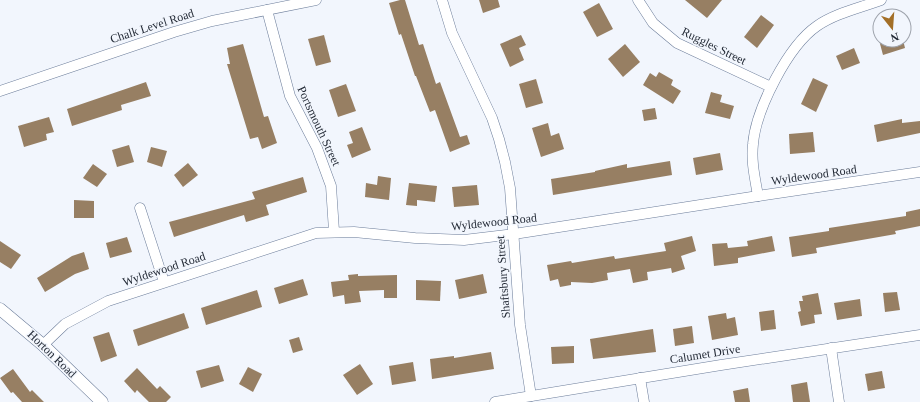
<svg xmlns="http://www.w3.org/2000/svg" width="920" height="402" font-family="Georgia,serif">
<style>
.building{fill:#977f63}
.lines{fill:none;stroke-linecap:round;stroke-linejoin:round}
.minor-casing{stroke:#6c7d9a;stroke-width:11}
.tertiary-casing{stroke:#6c7d9a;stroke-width:13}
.minor{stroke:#fff;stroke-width:10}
.tertiary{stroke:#fff;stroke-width:12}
.labels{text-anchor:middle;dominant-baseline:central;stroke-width:3;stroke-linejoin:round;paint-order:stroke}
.street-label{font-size:12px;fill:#1f2632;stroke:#f2f6fd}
</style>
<rect width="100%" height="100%" fill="#f2f6fd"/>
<!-- building -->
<g class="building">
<path d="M400 0H405L419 45 423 44 436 84 440 82 460 137 467 135 470 144 450 152 435 110 430 112 416 76H415L401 34 399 35 389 3Z"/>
<path d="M479 0H498L500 7 483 13Z"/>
<path d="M685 0H722L707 18Z"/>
<path d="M599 3 613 29 597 37 583 12Z"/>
<path d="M761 15 774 25 757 48 744 37Z"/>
<path d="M324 35 331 62 316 66 308 39Z"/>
<path d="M521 35 526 45 519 48 524 60 510 67 500 44Z"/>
<path d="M879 40H903L905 48 883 55Z"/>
<path d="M243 44 264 117 268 116 277 143 262 149 258 137 250 139 227 64H230L227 48Z"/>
<path d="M625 44 640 62 623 77 608 59Z"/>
<path d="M854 48 860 63 842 70 836 56Z"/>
<path d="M659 72 673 80 671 85 681 91 673 104 643 85 650 73 656 77Z"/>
<path d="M813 78 828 85 816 112 801 104Z"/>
<path d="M536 79 543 103 526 108 519 84Z"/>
<path d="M146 82 151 96 121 105 122 110 72 126 67 109Z"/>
<path d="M346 84 356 111 338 117 329 90Z"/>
<path d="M711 92 722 95 720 102 734 106 730 119 705 113Z"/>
<path d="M655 108 657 119 644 121 642 110Z"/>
<path d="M49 117 54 132 46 134 47 140 24 147 18 126Z"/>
<path d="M902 119V123L920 121V133L877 142 874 125Z"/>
<path d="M548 123 551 136 559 133 564 149 541 157 532 128Z"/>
<path d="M362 127 371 150 352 158 347 145 353 143 349 132Z"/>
<path d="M813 132 815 152 790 154 789 134Z"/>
<path d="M129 145 134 162 117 167 112 150Z"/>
<path d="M151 147 167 151 162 167 147 162Z"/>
<path d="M720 153 723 170 696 175 693 158Z"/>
<path d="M670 161 672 175 553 195 551 179 595 172V171L627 164V168Z"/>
<path d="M188 163 198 175 183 187 174 175Z"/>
<path d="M93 164 107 174 97 187 83 178Z"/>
<path d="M378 176 391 178 389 200 365 197 366 183 377 185Z"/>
<path d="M303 177 307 192 266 205 269 215 246 222 244 215 174 237 169 222 255 199 252 192Z"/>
<path d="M409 183 437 186 435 202 417 200V206L406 205Z"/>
<path d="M477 185 479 205 454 207 452 187Z"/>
<path d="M74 200 94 201V218H74Z"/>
<path d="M920 209V226L895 231 896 234 816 248 817 253 792 257 789 237 829 231V228L906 216V212Z"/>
<path d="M692 236 696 251 681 256 685 269 672 273 671 268 647 272 648 280 633 283 630 269 607 273 608 280 592 283 571 282V285L560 287 558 279 550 281 547 265 571 261 572 263 614 256 615 259 666 251 664 243Z"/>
<path d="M772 236 775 251 738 258V263L714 266 712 244 727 243 728 248 748 246 747 241Z"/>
<path d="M127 237 132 252 110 258 106 243Z"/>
<path d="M0 241 21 255 11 269 0 262Z"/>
<path d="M84 252 89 269 75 274 45 292 37 278 72 256Z"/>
<path d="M358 274V276L397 275V298H384V290L359 291 361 302 345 304 344 295 333 297 331 282 349 280 348 275Z"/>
<path d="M483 274 487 293 459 299 455 280Z"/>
<path d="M303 279 308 295 279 304 274 288Z"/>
<path d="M416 280 441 281 440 301 416 300Z"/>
<path d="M257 290 262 307 206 325 201 308Z"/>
<path d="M897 292 900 310 885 312 883 293Z"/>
<path d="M818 293 822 314 814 315 815 323 801 326 798 312 801 311 799 301H803L802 296Z"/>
<path d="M860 299 862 316 837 320 834 303Z"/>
<path d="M774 310 776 329 761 331 759 312Z"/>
<path d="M184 313 189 328 138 346 133 330Z"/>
<path d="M726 313 727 319 735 317 738 335 712 340 708 316Z"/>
<path d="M692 326 694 343 675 346 673 329Z"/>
<path d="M653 329 656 352 593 359 590 339Z"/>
<path d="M109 332 117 356 101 362 93 337Z"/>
<path d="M299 337 303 350 293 353 289 340Z"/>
<path d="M574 346V363L552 364 551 347Z"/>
<path d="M491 352 494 369 432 379 430 359 454 356V358Z"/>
<path d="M413 362 416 381 392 385 389 366Z"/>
<path d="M360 364 373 384 357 395 343 375Z"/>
<path d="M219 365 224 381 201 388 196 371Z"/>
<path d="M248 367 262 374 253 392 239 384Z"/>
<path d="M137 368 157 389 160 386 171 397 166 402H149L137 390 135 393 124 381Z"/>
<path d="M13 369 30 392 32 390 44 402H22L13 392 11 393 0 378Z"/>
<path d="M882 371 885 388 868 391 865 374Z"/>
<path d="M807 382 810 402H793L791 385Z"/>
<path d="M748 388 750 402H735L733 391Z"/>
</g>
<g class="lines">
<defs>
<g id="minor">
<path d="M442 0 452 33 492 118 499 139 505 162 510 188 520 325 531 396"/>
<path d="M638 0 653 23 677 43 771 87"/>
<path d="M267 10 290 96 317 148 331 186 334 231"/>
<path d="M0 91 174 32 212 21 316 0"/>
<path d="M758 196C755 178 751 162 753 144 756 109 788 46 817 26 836 13 860 8 881 0"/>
<path d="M140 208 164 282"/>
<path d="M43 345 65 324 108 301 316 233 354 232 415 238 464 240 514 234 758 196 920 172"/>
<path d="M831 348 839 402"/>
<path d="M640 378 644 402"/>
<path d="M495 402 721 365 920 335"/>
</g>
<path id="tertiary" d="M0 309 43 345 102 402"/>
</defs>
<!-- minor casing -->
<use href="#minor" class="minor-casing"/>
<!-- tertiary casing -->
<use href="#tertiary" class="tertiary-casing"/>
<!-- minor -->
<use href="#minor" class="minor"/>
<!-- tertiary -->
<use href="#tertiary" class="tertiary"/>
</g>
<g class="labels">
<!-- street labels -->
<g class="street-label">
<text transform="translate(152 26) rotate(-18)">Chalk Level Road</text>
<text transform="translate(714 46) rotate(26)">Ruggles Street</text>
<text transform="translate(319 126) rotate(65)">Portsmouth Street</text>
<text transform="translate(814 175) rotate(-8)">Wyldewood Road</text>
<text transform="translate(494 222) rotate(-6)">Wyldewood Road</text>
<text transform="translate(164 269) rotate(-18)">Wyldewood Road</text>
<text transform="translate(503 277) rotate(-94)">Shaftsbury Street</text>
<text transform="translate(52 354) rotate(44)">Horton Road</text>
<text transform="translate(705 354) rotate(-9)">Calumet Drive</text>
</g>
</g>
<!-- north arrow -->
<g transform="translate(892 28) rotate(163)"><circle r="19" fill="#f2f6fd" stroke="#9ea3ac"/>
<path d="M0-3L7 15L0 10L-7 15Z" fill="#a36f27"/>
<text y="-6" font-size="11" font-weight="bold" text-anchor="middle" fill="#1f2632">N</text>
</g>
</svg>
